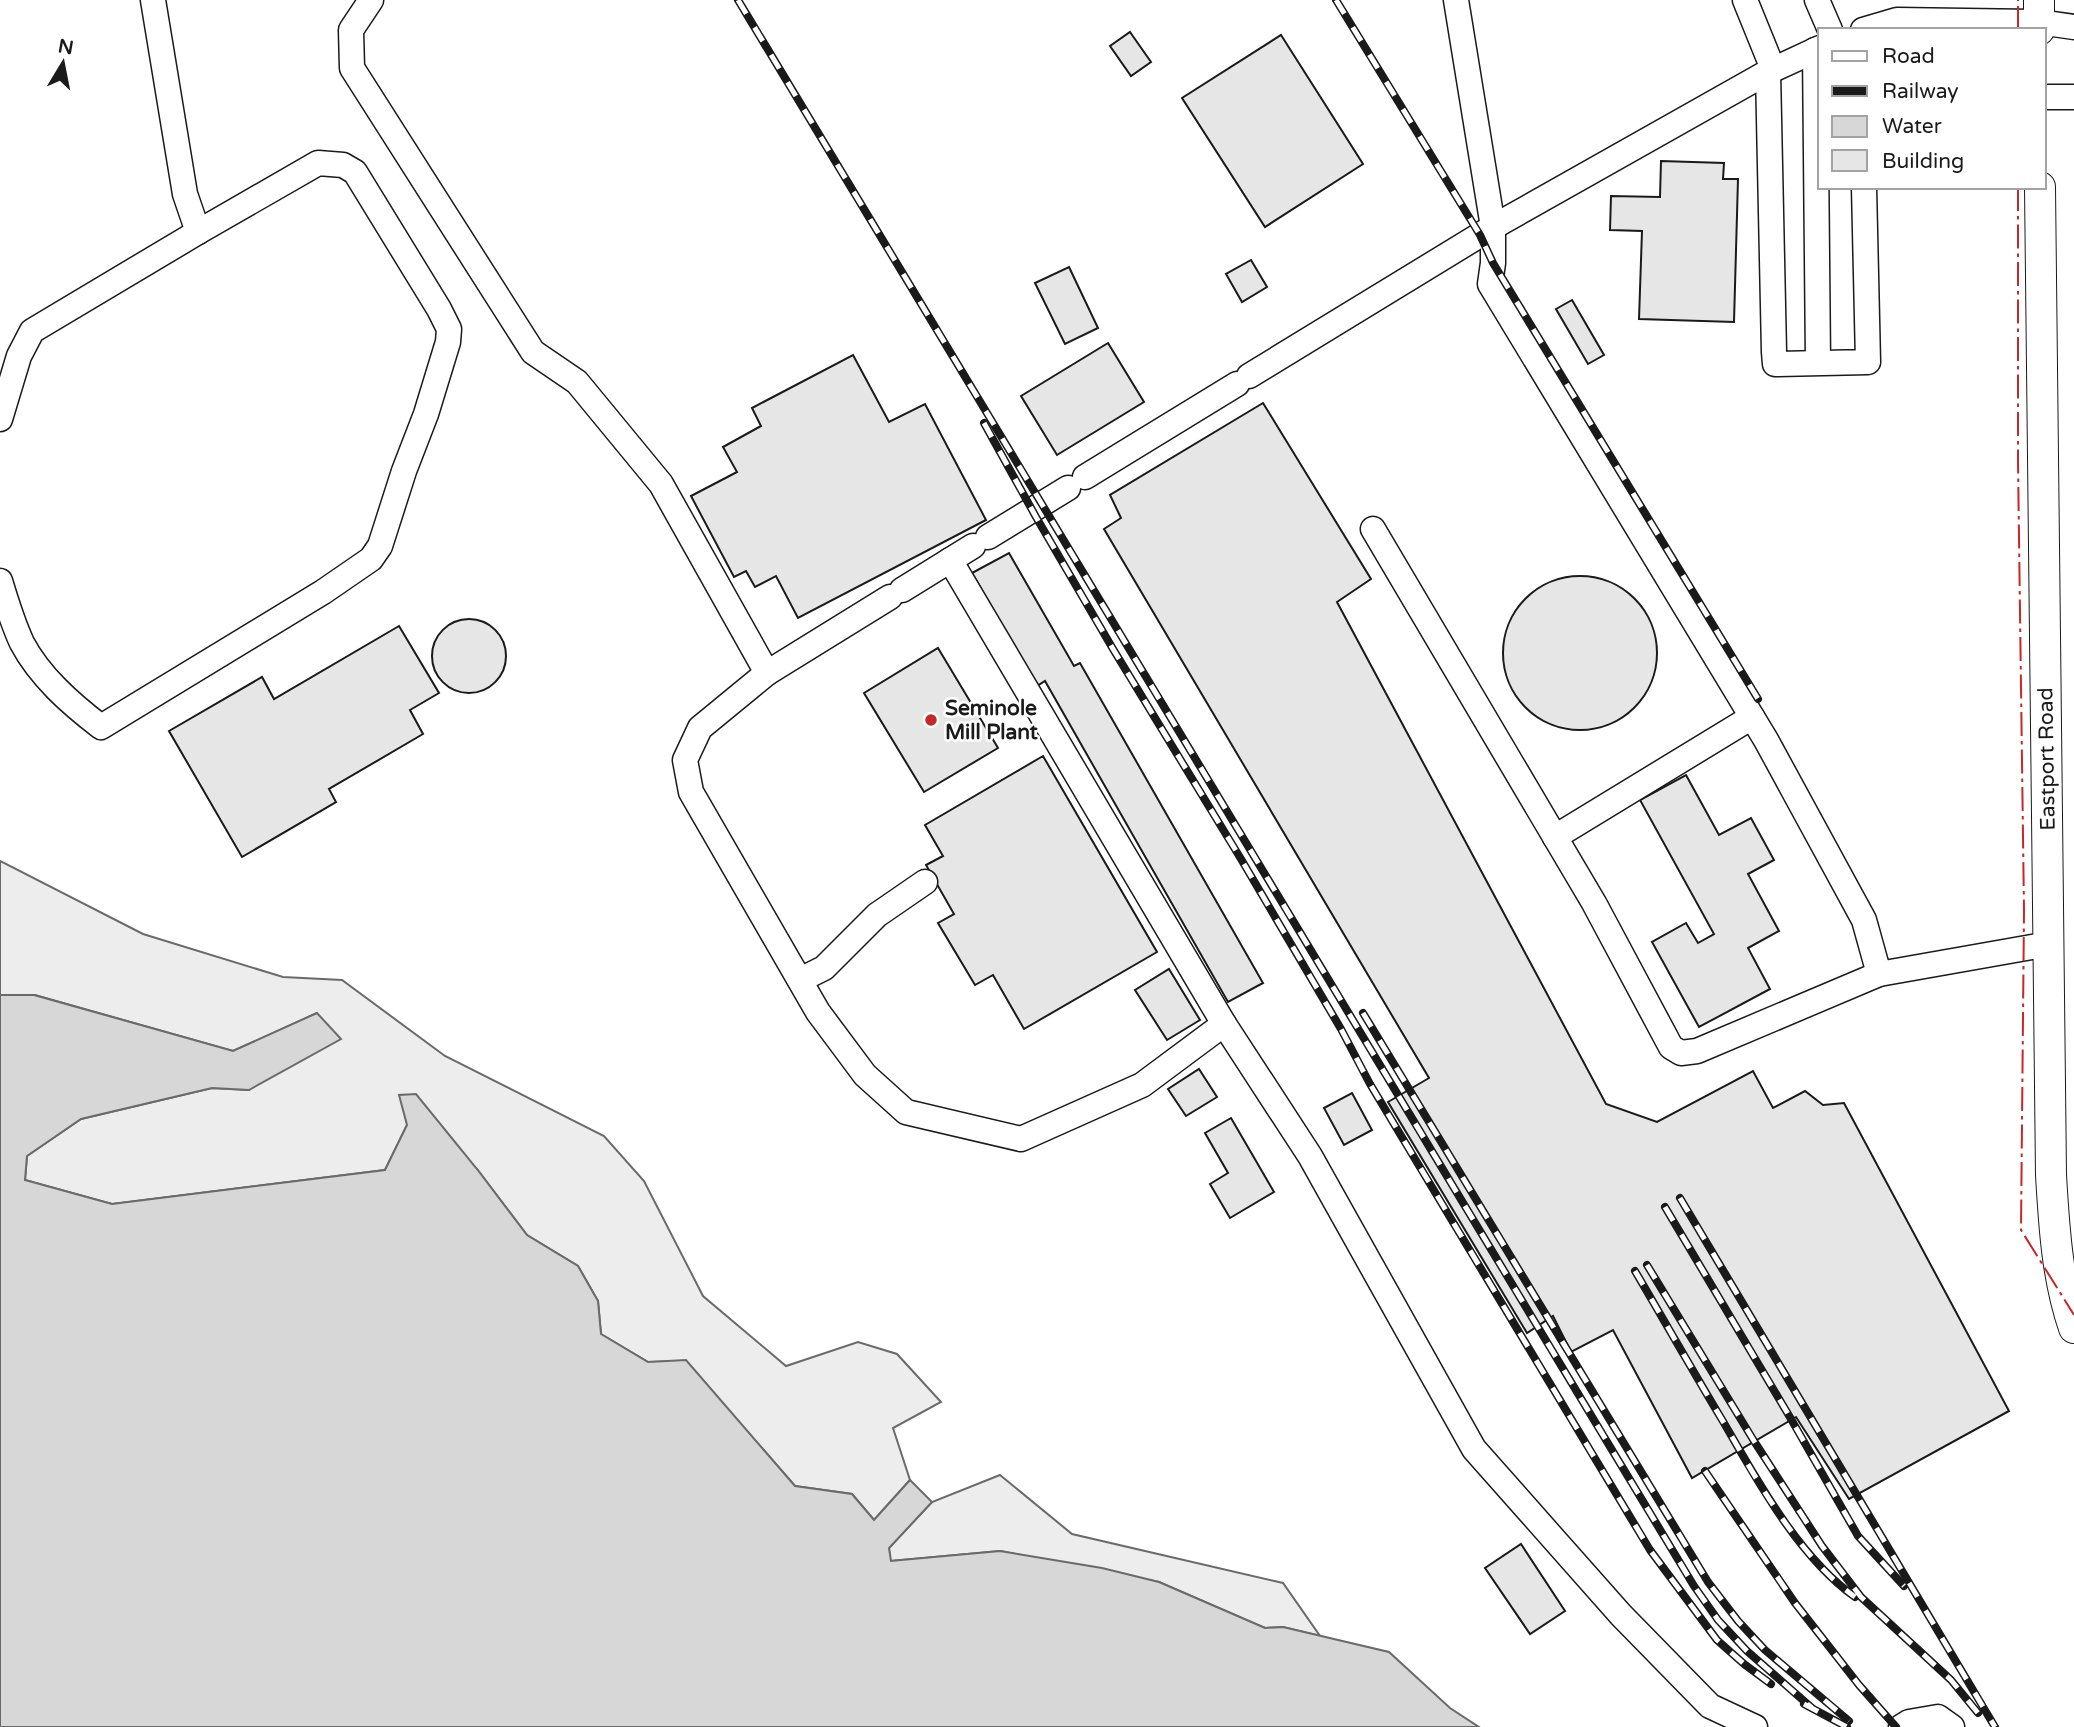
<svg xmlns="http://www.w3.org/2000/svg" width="2074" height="1727" font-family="'Varela Round',sans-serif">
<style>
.built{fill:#ededed;stroke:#6a6a6a;stroke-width:2}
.water{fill:#d7d7d7;stroke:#6a6a6a;stroke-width:2}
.building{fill:#e6e6e6;stroke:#1a1a1a;stroke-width:2}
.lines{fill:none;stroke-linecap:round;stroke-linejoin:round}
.minor-casing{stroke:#1a1a1a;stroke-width:27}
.major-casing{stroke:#1a1a1a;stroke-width:32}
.minor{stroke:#fff;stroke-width:24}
.major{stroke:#fff;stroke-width:30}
.rail-casing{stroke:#1a1a1a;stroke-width:8}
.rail{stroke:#fff;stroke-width:5;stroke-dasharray:16;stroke-linecap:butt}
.power{stroke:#c62828;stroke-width:2;stroke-dasharray:24 5 3.5 5;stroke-linecap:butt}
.poi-dot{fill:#c62828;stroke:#fff;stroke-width:2.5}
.labels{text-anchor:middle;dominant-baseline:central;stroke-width:5;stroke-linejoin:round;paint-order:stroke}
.poi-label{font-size:21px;font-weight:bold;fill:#1a1a1a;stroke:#fff;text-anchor:start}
.street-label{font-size:21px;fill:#1a1a1a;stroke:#fff}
</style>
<rect width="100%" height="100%" fill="#fff"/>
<!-- built -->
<g class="built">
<path d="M0 861 143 934 283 977 342 980 445 1056 604 1136 644 1181 703 1296 786 1366 858 1342 897 1354 941 1402 893 1428 910 1480 874 1520 852 1494 795 1486 686 1361 648 1362 601 1334 598 1301 578 1266 527 1235 477 1169 407 1125 385 1170 112 1204 25 1180 27 1156 81 1119 212 1088 249 1090 317 1013 233 1051 35 995H0Z"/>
<path d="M1000 1475 1072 1534 1283 1583 1320 1636 1283 1627 1265 1628 1159 1582 1000 1551 890 1561 889 1548 932 1502Z"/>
</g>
<!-- water -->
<path class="water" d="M0 995H34L233 1051 317 1013 341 1039 249 1090 212 1088 81 1119 27 1156 25 1180 112 1204 385 1170 407 1125 399 1095 416 1094 477 1169 527 1235 578 1266 598 1301 601 1334 648 1362 686 1360 795 1486 852 1494 874 1520 910 1480 932 1502 889 1548 891 1561 1000 1551 1102 1568 1159 1582 1265 1628 1283 1627 1389 1652 1450 1708 1479 1727H0Z"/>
<!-- building -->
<g class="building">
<path d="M1130 32 1151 62 1131 76 1110 46Z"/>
<path d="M1281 35 1363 164 1265 227 1182 98Z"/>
<path d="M1661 161 1724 163 1723 179H1738L1734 322 1639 319 1642 231 1610 230 1611 196 1660 197Z"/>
<path d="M1251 260 1267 287 1242 302 1226 274Z"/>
<path d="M1069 267 1098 328 1065 344 1035 283Z"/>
<path d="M1572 300 1604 355 1588 364 1556 309Z"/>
<path d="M1108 343 1144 402 1057 455 1021 396Z"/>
<path d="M853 355 889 422 925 404 986 520 798 618 776 576 755 587 746 571 734 577 691 496 737 472 723 447 761 426 752 408Z"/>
<path d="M1263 403 1371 579 1337 602 1606 1104 1657 1122 1753 1071 1773 1108 1805 1091 1823 1105 1844 1103 2009 1411 1849 1499 1796 1417 1692 1478 1613 1330 1571 1352 1553 1316 1527 1333 1388 1102 1429 1078 1104 529 1121 518 1110 495Z"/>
<path d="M1009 553 1074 666 1080 663 1263 983 1228 1002 1045 681 1037 686 972 573Z"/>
<circle cx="1580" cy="653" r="77"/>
<circle cx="469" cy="656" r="37"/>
<path d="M399 626 439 693 410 710 423 734 329 789 336 802 242 857 169 731 262 677 274 699Z"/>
<path d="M938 648 998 748 924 792 864 693Z"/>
<path d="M1043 756 1157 952 1024 1029 993 975 975 985 938 923 954 914 926 865 943 856 925 825Z"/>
<path d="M1686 775 1719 835 1751 818 1774 860 1748 874 1779 931 1748 948 1770 989 1699 1027 1652 942 1686 923 1698 943 1714 934 1640 800Z"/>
<path d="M1169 969 1200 1020 1167 1040 1135 990Z"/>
<path d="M1199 1069 1217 1097 1186 1116 1168 1089Z"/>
<path d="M1352 1093 1372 1130 1344 1145 1324 1108Z"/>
<path d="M1231 1118 1274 1192 1230 1218 1210 1184 1228 1173 1205 1133Z"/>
<path d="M1521 1544 1565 1611 1530 1634 1485 1568Z"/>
</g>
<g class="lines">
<defs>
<g id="minor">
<path d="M153 0 185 194 198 232"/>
<path d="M371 0 351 30 352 68 533 352 577 382 661 484 767 673 890 597"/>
<path d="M1456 0 1493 227V263L1490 284 1766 740 1864 920 1879 974 2049 944"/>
<path d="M1745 0 1773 69"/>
<path d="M1817 0 1830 30"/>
<path d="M1863 30 1897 20 2039 22 2074 27"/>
<path d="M1815 50 1818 362"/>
<path d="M1768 72 1774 352 1775 364 1868 362 1864 187"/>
<path d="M2044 97H2074"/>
<path d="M1249 376 1493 227 1768 72 1820 48"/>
<path d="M0 419 19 356 32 331 198 232 318 163 343 165 355 172 439 309 449 329 448 342 426 414 404 471 380 546 371 559 323 592 101 727C71 704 40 677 22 643 13 624 6 601 0 581"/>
<path d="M1085 477 1237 384"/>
<path d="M1373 529 1594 903 1671 1047 1681 1053 1697 1051 1879 974"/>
<path d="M988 537 1068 488"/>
<path d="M950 560 1224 1024"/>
<path d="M902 590 973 546"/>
<path d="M767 673 700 728 685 760 691 792 818 1012 865 1075 906 1112 1021 1139 1142 1085 1224 1024 1310 1156 1474 1449 1621 1615 1710 1706 1755 1727"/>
<path d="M1555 837 1752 717"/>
<path d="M800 980 824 968 877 915 925 882"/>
<path d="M1901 1727 1909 1722 1938 1717 1952 1727"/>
</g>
<g id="major">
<path d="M2039 0V30"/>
<path d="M2040 187 2051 1175C2054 1226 2057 1279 2074 1328"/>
</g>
</defs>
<!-- minor casing -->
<use href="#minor" class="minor-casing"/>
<!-- major casing -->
<use href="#major" class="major-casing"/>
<!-- minor -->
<use href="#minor" class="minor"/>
<!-- major -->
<use href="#major" class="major"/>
<defs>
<g id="rail">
<path d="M738 0 1694 1586 1718 1620 1747 1651 1812 1708"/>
<path d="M1336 0 1480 235 1493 263 1758 699"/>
<path d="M984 423 1036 517 1113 649 1241 859 1341 1029 1370 1084 1650 1550 1717 1640 1744 1664 1771 1684"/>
<path d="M1363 1013 1708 1582 1738 1621 1765 1650 1849 1721"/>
<path d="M1680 1198 1995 1727"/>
<path d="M1665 1207 1791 1419 1858 1536 1904 1586"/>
<path d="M1647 1265 1754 1441 1822 1546 1861 1597 1951 1680 1978 1713"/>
<path d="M1635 1271C1665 1322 1694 1373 1724 1423 1758 1482 1799 1557 1855 1597"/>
<path d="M1705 1471 1795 1603 1859 1685 1896 1727"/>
<path d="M1804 1704 1847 1727"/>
</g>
</defs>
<!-- rail casing -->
<use href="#rail" class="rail-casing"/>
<!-- rail -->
<use href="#rail" class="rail"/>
<!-- power -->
<g class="power">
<path d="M2018 30V0"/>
<path d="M2018 187V462L2024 911 2021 1230 2074 1315"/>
</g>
</g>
<!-- markers -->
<circle class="poi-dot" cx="931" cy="720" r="7"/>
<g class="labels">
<!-- poi labels -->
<g class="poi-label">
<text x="945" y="708">Seminole<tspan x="945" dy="24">Mill Plant</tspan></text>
</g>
<!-- street labels -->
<g class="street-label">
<text transform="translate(2047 759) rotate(-91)">Eastport Road</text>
</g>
</g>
<!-- legend -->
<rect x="1818" y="28" width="228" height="161" fill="#ffffff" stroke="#a3a3a3" stroke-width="2"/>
<rect x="1832" y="51" width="35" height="10" fill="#ffffff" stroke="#a3a3a3" stroke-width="2"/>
<text x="1882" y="63" font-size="21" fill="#1a1a1a">Road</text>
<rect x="1832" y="86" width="35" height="10" fill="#1a1a1a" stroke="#a3a3a3" stroke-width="2"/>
<text x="1882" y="98" font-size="21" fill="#1a1a1a">Railway</text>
<rect x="1832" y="116" width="35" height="21" fill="#d7d7d7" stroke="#a3a3a3" stroke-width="2"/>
<text x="1882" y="133" font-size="21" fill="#1a1a1a">Water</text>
<rect x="1832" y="150" width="35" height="21" fill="#e6e6e6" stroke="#a3a3a3" stroke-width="2"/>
<text x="1882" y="168" font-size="21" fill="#1a1a1a">Building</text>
<!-- north arrow -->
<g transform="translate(63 63) rotate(10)" stroke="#ffffff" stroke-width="5" paint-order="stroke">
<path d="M0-5L12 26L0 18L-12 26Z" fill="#1a1a1a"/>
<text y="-10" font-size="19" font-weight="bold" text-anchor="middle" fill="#1a1a1a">N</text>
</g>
</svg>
